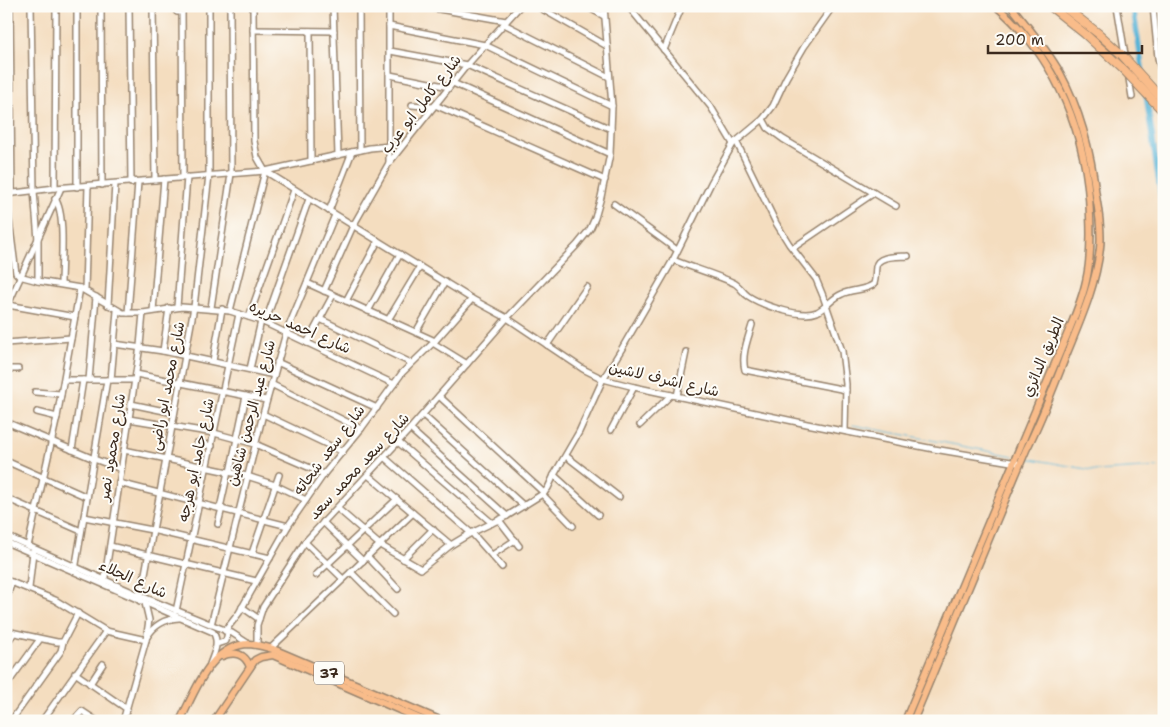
<svg xmlns="http://www.w3.org/2000/svg" width="1170" height="727" font-family="'Shantell Sans','Playpen Sans Arabic',sans-serif">
<style>
.lines{fill:none;stroke-linecap:round;stroke-linejoin:round}
.stream{stroke:#58b3d6;stroke-width:1}
.canal{stroke:#58b3d6;stroke-width:5.5}
.minor-casing{stroke:#98846e;stroke-width:8}
.major-casing{stroke:#98846e;stroke-width:9}
.highway-casing{stroke:#98846e;stroke-width:10}
.minor{stroke:#fff;stroke-width:5}
.major{stroke:#f9bc8a;stroke-width:6}
.highway{stroke:#f9bc8a;stroke-width:8}
.highway-bridge-casing{stroke:#98846e;stroke-width:10;stroke-linecap:butt}
.highway-bridge{stroke:#f9bc8a;stroke-width:8}
.labels{text-anchor:middle;dominant-baseline:central;stroke-width:4;stroke-linejoin:round;paint-order:stroke}
.shield{fill:#fdfcf7;stroke:#75695f;stroke-width:1}
.shield-label{font-size:14px;font-weight:bold;fill:#3b2a1e}
.street-label{font-size:15px;fill:#3b2a1e;stroke:#fdfcf7}
</style>
<rect width="100%" height="100%" fill="#fdfcf7"/>
<filter id="ink" filterUnits="userSpaceOnUse"><feTurbulence type="fractalNoise" baseFrequency=".02" numOctaves="2"/><feDisplacementMap in="SourceGraphic" scale="10" xChannelSelector="R" yChannelSelector="G"/><feConvolveMatrix kernelMatrix="1 2 1 2 8 2 1 2 1" color-interpolation-filters="sRGB"/></filter>
<filter id="wash" filterUnits="userSpaceOnUse"><feTurbulence type="fractalNoise" baseFrequency=".0096" numOctaves="4" result="noise"/><feDisplacementMap in="SourceGraphic" scale="20" xChannelSelector="R" yChannelSelector="G"/><feGaussianBlur stdDeviation="1.12" result="paint"/><feColorMatrix in="noise" values="0 0 0 0 0 0 0 0 0 0 0 0 0 0 0 0 0 1.4 0 .05"/><feComposite in="paint" operator="in"/></filter>
<g filter="url(#wash)">
<rect width="100%" height="100%" fill="#f4ddbf"/>
<g class="lines">
<!-- stream -->
<g class="stream">
<path d="M853 425 1014 456"/>
<path d="M1026 458 1097 471 1158 467"/>
</g>
<!-- canal -->
<path class="canal" d="M1133 6 1164 217"/>
</g>
</g>
<g filter="url(#ink)">
<g class="lines">
<defs>
<g id="minor">
<path d="M10 6 12 193"/>
<path d="M31 6 34 191 38 240V281"/>
<path d="M101 6 102 185"/>
<path d="M129 6 131 183"/>
<path d="M153 6 155 180"/>
<path d="M173 6 177 12H182"/>
<path d="M182 6 183 178"/>
<path d="M253 6 254 141 257 157 265 171 472 299 507 318 583 369 603 379 634 387 807 424 934 449 1017 463"/>
<path d="M333 6 338 155"/>
<path d="M359 6 360 150"/>
<path d="M389 6V163"/>
<path d="M422 6 506 21"/>
<path d="M537 6 607 46"/>
<path d="M586 6 604 16"/>
<path d="M628 6 711 107 733 144"/>
<path d="M1117 6 1132 97"/>
<path d="M1153 6 1158 58 1164 82"/>
<path d="M504 24 609 77"/>
<path d="M389 26 485 45 612 106"/>
<path d="M253 30 334 31"/>
<path d="M310 31 311 161"/>
<path d="M664 50 682 6"/>
<path d="M390 51 467 65 611 129"/>
<path d="M390 75 449 87"/>
<path d="M453 83 610 154"/>
<path d="M412 105 433 107"/>
<path d="M435 105 605 180"/>
<path d="M763 119 768 128 783 139 896 206"/>
<path d="M736 141 776 223 789 244 816 279 823 296 842 351 846 384 845 431"/>
<path d="M77 187V6"/>
<path d="M55 188 56 6"/>
<path d="M6 194 55 188 265 171 370 148 390 146"/>
<path d="M6 197 16 273 19 276 38 281 80 288 123 313H143L182 307 230 311 261 321 394 384"/>
<path d="M55 199C66 213 61 265 61 284"/>
<path d="M614 204 677 250"/>
<path d="M329 211 352 152"/>
<path d="M793 248 874 193"/>
<path d="M673 260C693 268 714 274 734 283 740 286 742 292 748 296 762 305 801 319 817 312 827 307 832 298 842 294 852 289 865 291 874 284 876 278 875 273 876 267 877 255 899 257 908 256"/>
<path d="M307 283 435 341"/>
<path d="M85 290 88 186"/>
<path d="M324 291 353 226 389 163 467 65 520 6"/>
<path d="M346 301 378 241"/>
<path d="M8 305 75 317"/>
<path d="M108 305 115 184"/>
<path d="M177 307 187 177"/>
<path d="M211 308 231 174 230 6"/>
<path d="M6 309 61 188"/>
<path d="M153 311 164 179"/>
<path d="M230 311 265 171"/>
<path d="M368 311 400 254"/>
<path d="M128 313 138 182"/>
<path d="M249 317 294 190"/>
<path d="M320 319 411 363"/>
<path d="M388 320 420 267"/>
<path d="M265 323 309 199"/>
<path d="M752 325C748 339 741 355 745 370L846 390"/>
<path d="M416 332 445 282"/>
<path d="M6 343 71 338"/>
<path d="M307 343 333 295"/>
<path d="M433 343 467 364"/>
<path d="M114 344 163 351 274 375"/>
<path d="M547 345 587 287"/>
<path d="M163 351 169 308"/>
<path d="M213 361 222 309"/>
<path d="M277 362 377 408"/>
<path d="M6 369H18"/>
<path d="M250 369 261 321"/>
<path d="M136 374 266 400"/>
<path d="M64 380H135"/>
<path d="M89 380 96 297"/>
<path d="M111 380 117 311"/>
<path d="M271 384 361 429"/>
<path d="M35 392 61 394"/>
<path d="M439 396 544 493"/>
<path d="M677 396 686 352"/>
<path d="M131 404 174 413"/>
<path d="M37 412 57 417"/>
<path d="M263 414 343 452"/>
<path d="M423 415 524 506"/>
<path d="M129 419 214 433 255 444 324 474"/>
<path d="M6 422 94 459 121 469"/>
<path d="M640 425 671 395"/>
<path d="M410 429 507 516"/>
<path d="M611 430 634 387"/>
<path d="M398 442 492 523"/>
<path d="M197 443 212 446"/>
<path d="M72 450 83 380"/>
<path d="M124 450 247 476 275 485 306 500"/>
<path d="M566 456 619 497"/>
<path d="M384 457 471 533"/>
<path d="M6 461 87 497"/>
<path d="M230 472 246 396"/>
<path d="M368 475 451 545"/>
<path d="M554 475 598 515"/>
<path d="M119 483 288 526"/>
<path d="M542 494 573 526"/>
<path d="M6 498 81 531"/>
<path d="M220 508 228 472"/>
<path d="M337 508 380 545 421 569 451 545 471 533 507 516 544 493 548 488 554 475 579 432 603 379 621 350 673 260 711 183 733 144 763 119 773 106 786 78 804 47 833 6"/>
<path d="M84 517 152 530 270 558"/>
<path d="M499 520 519 546"/>
<path d="M323 522 363 561"/>
<path d="M218 524 222 508"/>
<path d="M472 533 502 567"/>
<path d="M6 536 141 596 232 633 249 644"/>
<path d="M6 542 213 632C220 643 214 653 210 664"/>
<path d="M305 542 343 579"/>
<path d="M28 546 57 417 80 288"/>
<path d="M110 546 256 581"/>
<path d="M252 553 279 475"/>
<path d="M492 555 515 540"/>
<path d="M367 556 398 589"/>
<path d="M403 559 433 529"/>
<path d="M75 570 107 380"/>
<path d="M351 572 393 614"/>
<path d="M316 575 397 499"/>
<path d="M6 580 55 600 106 631 146 640"/>
<path d="M104 584 140 346 143 313"/>
<path d="M29 588 33 552"/>
<path d="M6 599 12 582"/>
<path d="M140 601 194 307 209 175V6"/>
<path d="M242 607 259 619"/>
<path d="M176 611 239 314"/>
<path d="M211 625 263 414 286 333 335 215"/>
<path d="M6 631 57 642H63L78 613"/>
<path d="M225 631 239 613 288 526 324 474 361 429 402 373 435 341 472 299"/>
<path d="M147 637C154 625 165 619 179 618"/>
<path d="M6 644 14 633"/>
<path d="M217 644 226 641 228 632"/>
<path d="M257 645V625L263 607 305 542 410 429 507 318 577 245 590 229 595 218 601 197 610 154 612 106 604 6"/>
<path d="M271 648 413 513"/>
<path d="M75 673 127 709"/>
<path d="M90 684 103 664"/>
<path d="M6 686 40 639"/>
<path d="M11 721 61 651 63 642"/>
<path d="M42 721 106 631"/>
<path d="M73 721 82 711 97 721"/>
<path d="M123 721 146 640 149 620 145 603"/>
</g>
<g id="major">
<path d="M222 656C234 651 245 653 250 667"/>
<path d="M180 721C195 692 210 644 250 644 258 645 266 647 273 649L442 721"/>
<path d="M214 721 255 660 261 657 273 655 425 721"/>
<path d="M905 721 1067 335C1074 318 1082 300 1086 281 1091 260 1091 238 1090 216 1088 138 1058 58 996 6"/>
<path d="M913 721 1026 450C1042 419 1054 386 1067 353 1081 319 1096 285 1100 248 1102 231 1099 213 1096 196 1091 152 1081 112 1060 73 1046 48 1028 28 1011 6"/>
</g>
<g id="highway">
<path d="M1050 6 1085 34 1123 69"/>
<path d="M1063 6 1099 34 1121 54"/>
</g>
</defs>
<!-- minor casing -->
<use href="#minor" class="minor-casing"/>
<!-- major casing -->
<use href="#major" class="major-casing"/>
<!-- highway casing -->
<use href="#highway" class="highway-casing"/>
<!-- minor -->
<use href="#minor" class="minor"/>
<!-- major -->
<use href="#major" class="major"/>
<!-- highway -->
<use href="#highway" class="highway"/>
<defs>
<g id="highway-bridge">
<path d="M1121 54 1162 99"/>
<path d="M1123 69 1164 112"/>
</g>
</defs>
<!-- highway-bridge casing -->
<use href="#highway-bridge" class="highway-bridge-casing"/>
<!-- highway-bridge -->
<use href="#highway-bridge" class="highway-bridge"/>
</g>
</g>
<g class="labels">
<!-- shield labels -->
<rect class="shield" x="314" y="661.5" width="30" height="23" rx="4"/>
<g class="shield-label">
<text x="329" y="673">37</text>
</g>
<!-- street labels -->
<g class="street-label">
<text transform="translate(421 104) rotate(-52)">شارع كامل ابو عرب</text>
<text transform="translate(300 327) rotate(24)">شارع احمد حريره</text>
<text transform="translate(1043 357) rotate(-67)">الطريق الدائري</text>
<text transform="translate(664 379) rotate(13)">شارع اشرف لاشين</text>
<text transform="translate(167 386) rotate(-79)">شارع محمد ابو راضى</text>
<text transform="translate(251 413) rotate(-75)">شارع عبد الرحمن شاهين</text>
<text transform="translate(112 447) rotate(-81)">شارع محمود نصر</text>
<text transform="translate(329 450) rotate(-53)">شارع سعد شحاته</text>
<text transform="translate(196 460) rotate(-78)">شارع حامد ابو هرجه</text>
<text transform="translate(359 466) rotate(-47)">شارع سعد محمد سعد</text>
<text transform="translate(133 579) rotate(24)">شارع الجلاء</text>
</g>
</g>
<!-- margin -->
<rect width="1170" height="727" fill="none" stroke="#fdfcf7" stroke-width="25"/>
<!-- scale -->
<path d="M988 45v8h154v-8" fill="none" stroke="#3b2a1e" stroke-width="2.5"/>
<text x="995" y="45" font-size="15" fill="#3b2a1e" stroke="#fdfcf7" stroke-width="4" paint-order="stroke">200 m</text>
</svg>
